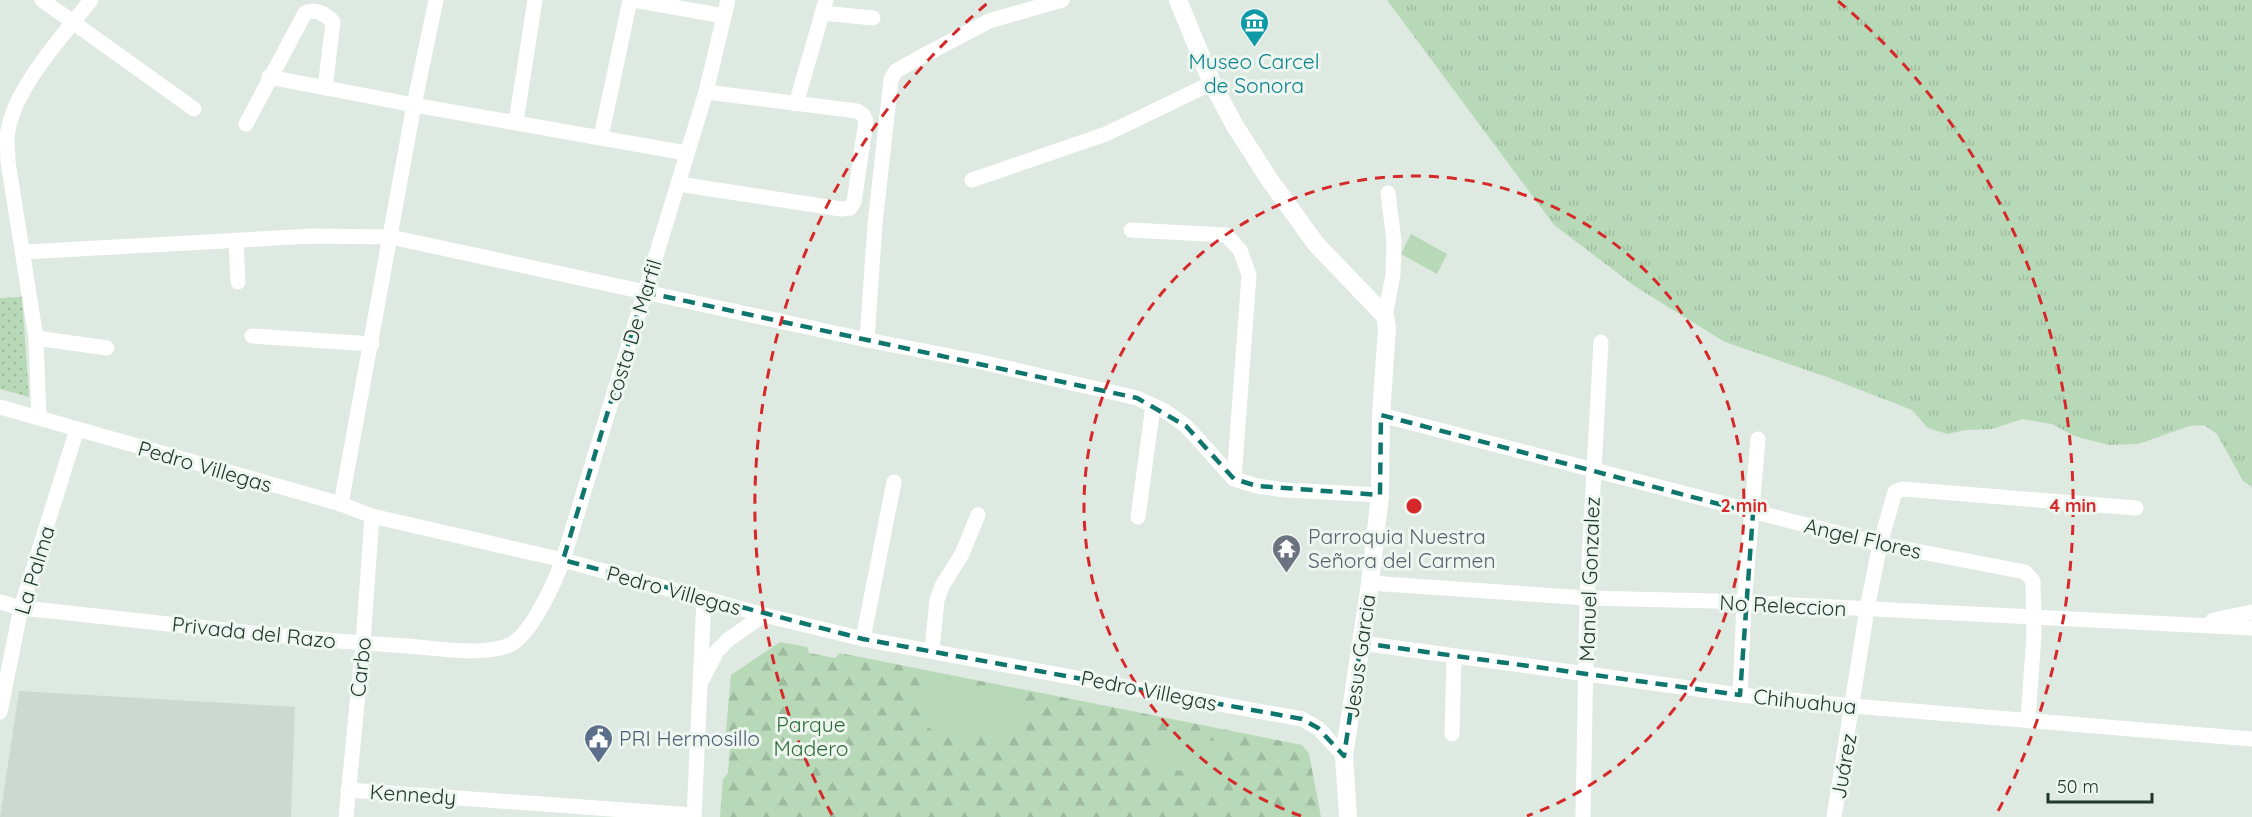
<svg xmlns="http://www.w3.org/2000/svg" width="2252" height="817" font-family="Quicksand,sans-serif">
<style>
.built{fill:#ccd8d0}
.grass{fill:url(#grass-tufts)}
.forest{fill:url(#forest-firs)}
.park{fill:url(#park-dots)}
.pitch{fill:#b8d9b8}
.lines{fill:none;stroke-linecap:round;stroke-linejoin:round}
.minor{stroke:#fff;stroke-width:15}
.tertiary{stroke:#fff;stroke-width:18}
.marked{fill:none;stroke:#0f766e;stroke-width:4.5;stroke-dasharray:12 8;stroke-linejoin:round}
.ring{fill:none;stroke:#d62828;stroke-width:3;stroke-dasharray:10 8}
.labels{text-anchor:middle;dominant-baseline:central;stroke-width:6;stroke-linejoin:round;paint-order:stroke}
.culture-label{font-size:21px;fill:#0d838f;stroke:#eef6f0}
.street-label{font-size:21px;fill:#20372b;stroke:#eef6f0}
.worship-label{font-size:21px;fill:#5b616d;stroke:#eef6f0;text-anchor:start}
.park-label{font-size:21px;fill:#2d6b36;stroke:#eef6f0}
.service-label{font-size:21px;fill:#4e5e75;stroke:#eef6f0;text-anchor:start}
.centre{fill:#d62828;stroke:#eef6f0;stroke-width:3}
.ring-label{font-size:18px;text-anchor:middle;font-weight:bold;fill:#d62828;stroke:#eef6f0;stroke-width:6;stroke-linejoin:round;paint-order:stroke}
</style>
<defs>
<pattern id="grass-tufts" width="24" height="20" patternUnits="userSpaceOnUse" patternTransform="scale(1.5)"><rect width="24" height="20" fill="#b8d9b8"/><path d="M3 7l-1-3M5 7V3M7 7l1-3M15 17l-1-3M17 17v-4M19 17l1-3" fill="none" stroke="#9ebb9e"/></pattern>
<pattern id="forest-firs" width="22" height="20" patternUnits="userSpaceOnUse" patternTransform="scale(1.5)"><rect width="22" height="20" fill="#b8d9b8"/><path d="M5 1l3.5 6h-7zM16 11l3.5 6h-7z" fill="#9ebb9e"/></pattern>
<pattern id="park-dots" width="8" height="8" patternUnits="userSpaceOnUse" patternTransform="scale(1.5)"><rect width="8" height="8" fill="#b8d9b8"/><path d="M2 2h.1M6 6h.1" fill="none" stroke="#9ebb9e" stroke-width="1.8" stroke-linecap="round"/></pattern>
</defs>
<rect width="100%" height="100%" fill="#dee9e1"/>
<!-- built -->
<path class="built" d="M19 691 295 707 291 817H0Z"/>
<!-- grass -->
<path class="grass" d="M1387 0H2252V487L2243 481 2217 434 2204 425 2190 426 2138 444 2109 445 2074 436 2052 424 2022 419 1992 429 1966 430 1947 434 1928 428 1912 410 1827 377 1725 342 1636 287 1554 225Z"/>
<!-- forest -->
<path class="forest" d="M780 642 807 647 809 653 835 658 840 653 1302 745 1309 754 1321 817H720L723 779 728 773 730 747 725 741 731 675Z"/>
<!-- park -->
<path class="park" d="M22 297 29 397 0 389V298Z"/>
<!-- pitch -->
<g class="pitch">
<path d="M1411 234 1447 254 1437 274 1401 254Z"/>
<path d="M945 677 958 682 969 698C972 698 975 699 978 699 995 697 1018 674 1023 709 1024 722 1017 731 1009 739L999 737 991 729 971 736 958 737 949 730C945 731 940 733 936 732 916 726 913 689 931 681 935 679 941 678 945 677Z"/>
<path d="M1162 730 1223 743 1216 778 1155 766Z"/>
</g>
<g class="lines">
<!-- minor -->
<g class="minor">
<path d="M42 0 194 109"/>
<path d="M634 0 724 16"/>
<path d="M822 13 873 18"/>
<path d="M269 77 414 105 686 153"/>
<path d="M796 104 826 0"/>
<path d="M516 122 535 0"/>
<path d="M246 124 305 13C315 8 326 14 333 22L325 88"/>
<path d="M601 137 630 0"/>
<path d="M972 180 1106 134 1212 83"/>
<path d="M678 184 841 209 850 208 854 202 866 121 863 115 857 111 706 92"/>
<path d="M1131 230 1226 235 1240 250 1249 275 1234 479"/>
<path d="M236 240 238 282"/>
<path d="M24 252 313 236 391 237 867 340 981 362 1137 398 1165 411 1186 426 1234 479 1257 486 1285 490 1380 495"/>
<path d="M1385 316 1393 275 1394 241 1388 193"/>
<path d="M252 336 372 344"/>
<path d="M36 338 107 348"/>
<path d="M867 340 875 224 891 79 896 71 917 59 989 21 1062 0"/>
<path d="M0 407 341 504 372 516 563 560 764 615 863 639 1302 719 1318 728 1344 756"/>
<path d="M1381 415 1880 544 2025 572 2033 581 2034 635 2028 720"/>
<path d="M39 418 36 338 8 162C8 154 7 146 7 138 10 92 63 36 91 0"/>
<path d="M341 504 414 105 436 0"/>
<path d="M1138 517 1153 406"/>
<path d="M1370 583 1587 598 1714 601 2252 628"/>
<path d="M0 602 21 608C149 621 278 638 407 646 436 648 480 656 507 646 530 639 555 581 563 560L706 92 728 0"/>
<path d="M2213 620 2252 612"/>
<path d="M863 639 894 482"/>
<path d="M1361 643 1740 695 1853 706 2252 739"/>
<path d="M932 650 937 600 942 586 962 554 978 515"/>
<path d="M703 678 717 651 729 639 764 615"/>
<path d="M1740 695 1744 604 1758 439"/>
<path d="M0 712 21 608 77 429"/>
<path d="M1452 734 1454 656"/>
<path d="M348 790 694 815"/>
<path d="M346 817 363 643 372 516"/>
<path d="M694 817 704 598"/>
<path d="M1583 817 1587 598 1601 342"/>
<path d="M1834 817 1867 609 1880 544 1895 492 1903 489 2136 508"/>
</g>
<!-- tertiary -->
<path class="tertiary" d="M1178 0 1212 83 1235 126 1269 179 1316 244 1385 316 1387 328 1381 415 1380 495 1370 583 1344 756 1348 817"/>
</g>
<!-- marked area -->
<path class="marked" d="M644 292 1137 398 1186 426 1234 479 1257 486 1380 495 1381 415 1753 513 1740 695 1361 643 1344 756 1318 728 1302 719 863 639 563 560Z"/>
<!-- distance rings -->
<g class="ring">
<path d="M1301 816A330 330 0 1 1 1527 816"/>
<path d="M832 815A659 659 0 0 1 990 1M1838 1A659 659 0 0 1 1996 815"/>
</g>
<!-- icons -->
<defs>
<symbol id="museum-pin" viewBox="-11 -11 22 30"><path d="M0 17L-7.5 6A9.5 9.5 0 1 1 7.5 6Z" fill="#0f9aa8" stroke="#eef6f0"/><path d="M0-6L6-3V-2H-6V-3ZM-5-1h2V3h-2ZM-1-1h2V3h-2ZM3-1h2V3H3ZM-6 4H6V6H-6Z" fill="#fff"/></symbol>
<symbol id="temple-pin" viewBox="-11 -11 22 30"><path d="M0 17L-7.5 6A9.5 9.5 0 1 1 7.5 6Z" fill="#6b7280" stroke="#eef6f0"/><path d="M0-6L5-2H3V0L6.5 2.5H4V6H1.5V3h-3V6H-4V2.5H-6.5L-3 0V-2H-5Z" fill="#fff"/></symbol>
<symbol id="civic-pin" viewBox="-11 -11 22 30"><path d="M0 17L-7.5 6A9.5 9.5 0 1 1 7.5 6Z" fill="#5c6f8a" stroke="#eef6f0"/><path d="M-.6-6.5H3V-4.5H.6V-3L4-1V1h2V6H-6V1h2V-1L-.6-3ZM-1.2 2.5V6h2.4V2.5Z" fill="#fff"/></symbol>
</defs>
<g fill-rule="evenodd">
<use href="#museum-pin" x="1238" y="6" width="33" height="45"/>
<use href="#temple-pin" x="1270" y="532" width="33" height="45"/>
<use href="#civic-pin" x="582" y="722" width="33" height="45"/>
</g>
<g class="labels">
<!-- culture labels -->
<g class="culture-label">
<text x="1254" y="61">Museo Carcel<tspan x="1254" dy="24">de Sonora</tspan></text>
</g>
<!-- street labels -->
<g class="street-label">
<text transform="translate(633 330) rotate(-73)">costa De Marfil</text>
<text transform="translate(205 466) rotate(16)">Pedro Villegas</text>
<text transform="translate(1863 538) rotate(13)">Angel Flores</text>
<text transform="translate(34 570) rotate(-73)">La Palma</text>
<text transform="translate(1589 579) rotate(-88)">Manuel Gonzalez</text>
<text transform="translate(674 590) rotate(15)">Pedro Villegas</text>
<text transform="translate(1783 605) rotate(3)">No Releccion</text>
<text transform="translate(254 632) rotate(6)">Privada del Razo</text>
<text transform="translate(1359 656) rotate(-82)">Jesus Garcia</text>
<text transform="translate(360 667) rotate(-84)">Carbo</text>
<text transform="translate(1149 690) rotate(11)">Pedro Villegas</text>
<text transform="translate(1805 701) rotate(6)">Chihuahua</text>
<text transform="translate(1843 766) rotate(-80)">Juárez</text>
<text transform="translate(413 794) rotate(4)">Kennedy</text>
</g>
<!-- worship labels -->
<g class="worship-label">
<text x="1308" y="536">Parroquia Nuestra<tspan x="1308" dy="24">Señora del Carmen</tspan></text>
</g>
<!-- park labels -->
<g class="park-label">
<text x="811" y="724">Parque<tspan x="811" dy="24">Madero</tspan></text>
</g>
<!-- service labels -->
<g class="service-label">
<text x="619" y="738">PRI Hermosillo</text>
</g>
</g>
<circle cx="1414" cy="506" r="9" class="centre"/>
<g class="ring-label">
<text x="1744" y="512">2 min</text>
<text x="2073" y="512">4 min</text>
</g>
<!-- scale -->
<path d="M2048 793v9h104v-9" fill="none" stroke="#20372b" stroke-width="3"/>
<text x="2057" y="793" font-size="18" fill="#20372b" stroke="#eef6f0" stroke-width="4.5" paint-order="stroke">50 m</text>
</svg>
